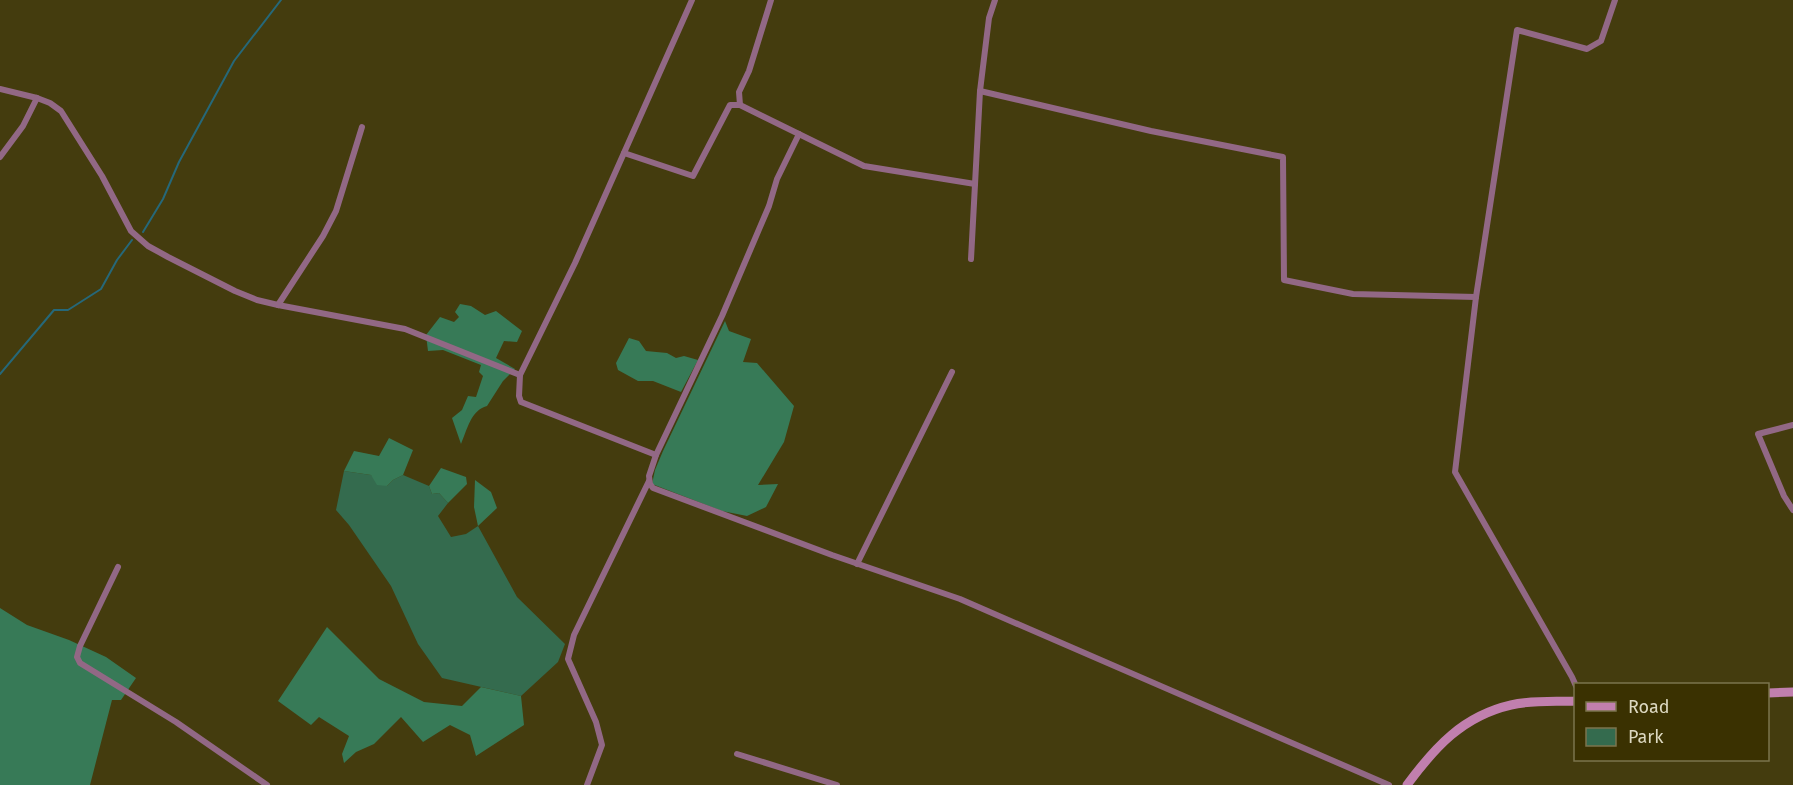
<svg xmlns="http://www.w3.org/2000/svg" width="1793" height="785" font-family="'Fira Sans',sans-serif">
<style>
.green{fill:#346b4e}
.forest{fill:#377a57}
.lines{fill:none;stroke-linecap:round;stroke-linejoin:round}
.stream{stroke:#266879;stroke-width:2}
.street{stroke:#926885;stroke-width:6}
.secondary{stroke:#c17fae;stroke-width:9}
</style>
<rect width="100%" height="100%" fill="#443c0e"/>
<!-- green -->
<path class="green" d="M344 471 371 475 387 486 393 480 403 475 429 486 432 494 439 493 448 503 438 516 451 537 466 534 478 526 517 597 565 644 558 662 521 696 442 678 418 644 391 586 349 525 336 510Z"/>
<!-- forest -->
<g class="forest">
<path d="M460 304 471 306 485 315 496 311 522 331 517 342 504 341 496 358 515 369 503 381 487 406C471 410 467 430 461 444L452 418 462 410 468 396 476 397 483 376 479 372 481 365 443 350 428 351 426 335 440 317 454 322 459 317 455 312Z"/>
<path d="M725 321 729 331 751 339 743 362 757 363 794 406 784 442 758 485 778 484 766 507 747 516 722 511 652 484 655 470 663 451Z"/>
<path d="M629 338 639 341 646 351 667 353 676 358 684 356 698 360 681 392 653 381H638L618 370 616 363Z"/>
<path d="M389 438 413 450 403 475 393 480 387 486 377 485 371 475 344 471 354 451 379 456Z"/>
<path d="M441 468 466 477 467 484 448 503 439 493 432 494 429 486Z"/>
<path d="M475 480 491 492 497 508 478 526 474 507Z"/>
<path d="M0 608 27 625 69 640 106 657 136 678 121 700H112L90 785H0Z"/>
<path d="M327 627 379 679 424 702 462 706 481 687 521 696 524 725 476 756 470 735 450 725 423 742 401 717 374 744 356 752 344 763 342 754 349 736 319 717 311 725 278 701Z"/>
</g>
<g class="lines">
<!-- stream -->
<g class="stream">
<path d="M143 232 163 199 179 162 234 61 281 0"/>
<path d="M0 374 54 310H68L101 289 117 260 132 240"/>
</g>
<!-- street -->
<g class="street">
<path d="M0 89 37 98 50 103 61 111 102 176 131 231 148 246 168 257 235 291 257 300 278 305 405 329 520 375 575 263 692 0"/>
<path d="M980 91 1151 131 1283 157 1284 280 1353 294 1476 297"/>
<path d="M740 105 739 92 749 71 771 0"/>
<path d="M799 134 777 179 769 206 722 316 656 455 649 476 650 484 653 488 832 555 960 599 1389 785"/>
<path d="M624 153 693 176 730 105H740L864 166 975 184"/>
<path d="M0 157 23 126 37 98"/>
<path d="M971 259 980 91 989 18 995 0"/>
<path d="M278 305 323 236 336 211 362 127"/>
<path d="M520 375 519 396 521 402 656 455"/>
<path d="M1793 425 1758 434 1784 496 1793 510"/>
<path d="M857 564 952 372"/>
<path d="M118 567 80 646 77 657 80 663 176 722 267 785"/>
<path d="M1576 686 1572 677 1455 472 1476 297 1517 30 1587 49 1601 41 1615 0"/>
<path d="M737 754 837 785"/>
<path d="M587 785 602 745 596 722 568 659 574 635 649 481"/>
</g>
<!-- secondary -->
<g class="secondary">
<path d="M1768 693 1793 692"/>
<path d="M1407 785C1435 747 1463 716 1511 705 1531 700 1555 702 1576 701"/>
</g>
</g>
<!-- legend -->
<rect x="1574" y="683" width="195" height="78" fill="#3a3101" stroke="#7b744d" stroke-width="1.5"/>
<rect x="1586" y="702" width="30" height="9" fill="#c17fae" stroke="#7b744d" stroke-width="1.5"/>
<text x="1628" y="713" font-size="18" fill="#dcd8c0">Road</text>
<rect x="1586" y="728" width="30" height="18" fill="#346b4e" stroke="#7b744d" stroke-width="1.5"/>
<text x="1628" y="743" font-size="18" fill="#dcd8c0">Park</text>
</svg>
